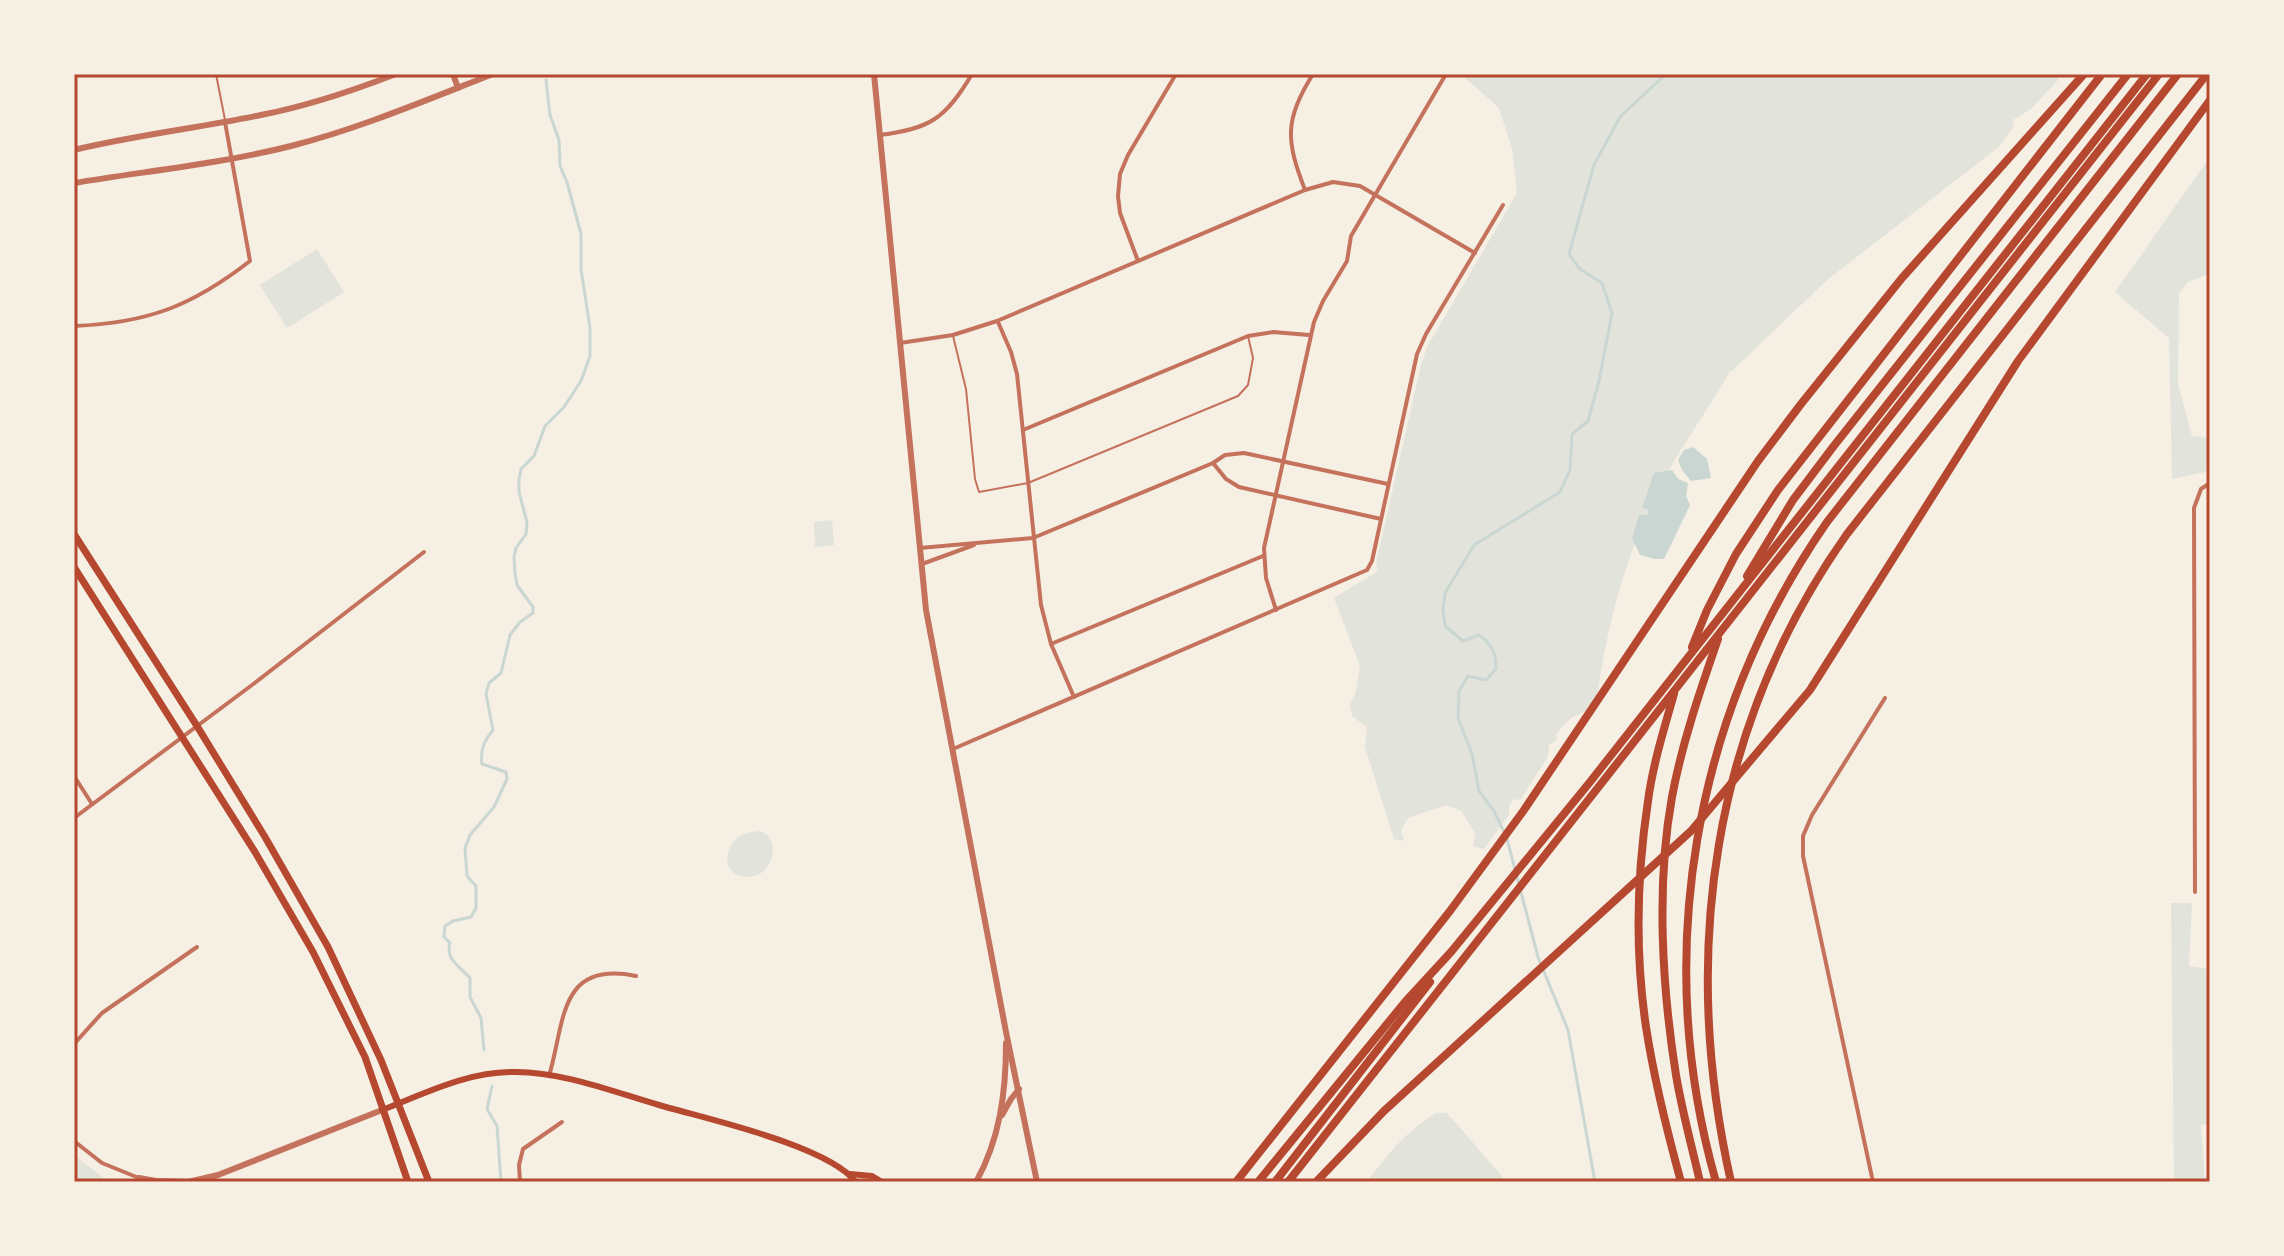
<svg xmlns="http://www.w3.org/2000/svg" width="2284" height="1256" font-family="Manrope,sans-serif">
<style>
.green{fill:#e2e4dc}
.water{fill:#c9d6d2}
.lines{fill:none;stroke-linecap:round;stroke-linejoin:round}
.stream{stroke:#c9d6d2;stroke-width:3}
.service{stroke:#c5725c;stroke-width:2}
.minor{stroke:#c5725c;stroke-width:4}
.tertiary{stroke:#c5725c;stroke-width:6}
.secondary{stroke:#b5482f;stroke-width:6}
.primary{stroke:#b5482f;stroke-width:7}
.motorway{stroke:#b5482f;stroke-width:8}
.neatline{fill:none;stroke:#b5482f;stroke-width:3}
</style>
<rect width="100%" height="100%" fill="#f6efe4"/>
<!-- green -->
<g class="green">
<path d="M1461 74H2059L2058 80 2031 109 2013 120 2014 126 2000 146 1827 280 1732 371H1730C1711 406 1687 437 1668 472 1643 519 1623 569 1611 622 1604 650 1600 679 1595 707L1571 718 1556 734 1557 740 1549 745 1548 756 1521 799 1513 800 1509 806V815L1484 849 1473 846 1475 833 1461 811 1446 805 1408 818 1401 830 1404 841 1394 839 1365 747 1367 727 1352 716 1350 705 1356 691 1360 666 1334 598 1378 571 1376 563 1421 364 1427 347 1517 193 1512 149 1499 108Z"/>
<path d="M2210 157V273L2188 282 2179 293 2178 384 2192 436 2210 438V471L2172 479 2169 338 2115 292Z"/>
<path d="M317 249 344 292 287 328 260 285Z"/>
<path d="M832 520 834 545 815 547 814 522Z"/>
<path d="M760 831C786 839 770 887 738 875 720 869 727 842 742 835 747 832 754 832 760 831Z"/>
<path d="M2171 903H2192L2189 966 2210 969V1124L2201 1125 2205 1182H2174Z"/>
<path d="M1436 1113H1446L1455 1122 1507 1182H1367C1387 1155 1407 1130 1436 1113Z"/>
<path d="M74 1155 109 1182H74Z"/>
</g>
<!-- water -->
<g class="water">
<path d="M1693 447 1707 459 1711 478 1691 481 1682 470 1678 460 1684 450Z"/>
<path d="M1672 470 1678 479 1688 483 1686 496 1690 505 1664 559H1655L1640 555 1632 538 1639 515H1647L1649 510 1642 508 1654 473Z"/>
</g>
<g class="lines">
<!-- stream -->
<g class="stream">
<path d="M1504 832 1494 811 1479 791 1472 754 1458 718 1459 691 1468 676 1486 680 1496 669C1496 653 1492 644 1479 635L1463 641 1445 626 1443 609 1445 593 1474 545 1560 492 1570 470 1572 434 1588 421 1599 381 1612 313 1602 283 1580 269 1569 254 1594 165 1620 117 1666 74"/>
<path d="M1507 839 1538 957 1568 1030 1595 1182"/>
<path d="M484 1050 481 1018 470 997V978C459 966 445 959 450 943L444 937 445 926 453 921 471 917 476 908V886L467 876 465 848 470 835 494 807 507 779 506 772 482 764C480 750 484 741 493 730L486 694 489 683 501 673 510 635 520 622 533 613V607L517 585 515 573 514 557 516 548 526 534 527 522 519 492V479L521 469 534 456 545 426 564 407 581 381 590 356V328L581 269V234L567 182 560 166 559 140 550 115 546 80"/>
<path d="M492 1086 487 1109 497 1126 501 1182"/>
</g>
<!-- service -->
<g class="service">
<path d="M216 74 225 120"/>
<path d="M953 336 966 389 975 479 979 492 1028 483 1238 396 1248 385 1253 358 1248 336"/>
</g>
<!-- minor -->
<g class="minor">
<path d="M880 135C930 129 946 118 972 74"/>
<path d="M1305 190C1286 140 1284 121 1313 74"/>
<path d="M1138 261 1120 213 1118 196 1120 174 1128 155 1176 74"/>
<path d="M998 322 1011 352 1017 374 1041 605 1051 644 1074 697"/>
<path d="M74 326C148 323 192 306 250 261L225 122"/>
<path d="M900 343 953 335 997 321 1305 190 1333 182 1360 186 1475 253"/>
<path d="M1023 430 1248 336 1273 332 1309 335"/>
<path d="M1213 463 1226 479 1239 487 1381 519"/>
<path d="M920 548 1033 538 1213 463 1225 455 1244 453 1388 484"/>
<path d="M922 564 974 545"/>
<path d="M1276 610 1266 578 1264 548 1314 322 1323 301 1347 261 1351 236 1446 74"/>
<path d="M1051 644 1263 556"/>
<path d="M953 749 1367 570 1372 561 1417 354 1426 334 1503 205"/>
<path d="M74 776 92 804"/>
<path d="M74 818 252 685 424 552"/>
<path d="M2195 892 2194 508 2201 489 2210 483"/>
<path d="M74 1044 102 1013 197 947"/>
<path d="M549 1076C565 1023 558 960 636 976"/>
<path d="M74 1141 102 1163 139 1178 138 1182"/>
<path d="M520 1182 519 1165 523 1149 562 1122"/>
<path d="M1873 1182 1803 856V836L1812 815 1885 698"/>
</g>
<!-- tertiary -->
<g class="tertiary">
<path d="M453 74 458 88"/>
<path d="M874 74 926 610 1006 1032 1037 1182"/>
<path d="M74 150C136 135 199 128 261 115 308 106 352 91 396 74"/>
<path d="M74 183C146 171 220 164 291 146 361 128 426 100 493 74"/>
<path d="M1002 1115 1011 1099 1019 1089"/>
<path d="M139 1178 156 1181 188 1182 218 1175 382 1110"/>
<path d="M976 1182C1000 1139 1006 1092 1006 1043"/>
</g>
<!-- secondary -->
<g class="secondary">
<path d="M382 1110C426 1093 468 1071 516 1072 563 1072 614 1092 659 1105 706 1119 827 1145 856 1182"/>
<path d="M850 1174 872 1176 882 1182"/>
</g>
<!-- primary -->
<g class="primary">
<path d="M74 534 197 726 265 837 328 947 381 1060 429 1182"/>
<path d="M74 567 255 852 313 952 365 1057 408 1182"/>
</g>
<!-- motorway -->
<g class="motorway">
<path d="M1747 576 1793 500 1833 447 2128 74"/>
<path d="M1692 647 1707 610 1736 554 1778 490 2102 74"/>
<path d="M1674 694C1664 729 1653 764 1648 801 1637 874 1635 953 1646 1027 1654 1079 1667 1131 1681 1182"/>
<path d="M1236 1182 1450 911 1524 810 1758 461 1801 404 1902 278 2084 74"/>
<path d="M1258 1182 1405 1002 1451 952 1590 782 2147 74"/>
<path d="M1275 1182 1430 982"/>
<path d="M1288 1182 2159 74"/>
<path d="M1316 1182 1384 1111 1691 831 1810 690 2018 361 2210 100"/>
<path d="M1700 1182C1692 1147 1682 1111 1676 1075 1662 987 1656 885 1672 797 1682 743 1700 691 1718 639"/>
<path d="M1716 1182C1652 956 1693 715 1827 522L2178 74"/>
<path d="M1731 1182C1680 955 1711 726 1847 534L2207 74"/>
</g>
</g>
<!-- border -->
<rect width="2284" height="1256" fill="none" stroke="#f6efe4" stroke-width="152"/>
<rect x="76" y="76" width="2132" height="1104" class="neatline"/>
</svg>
